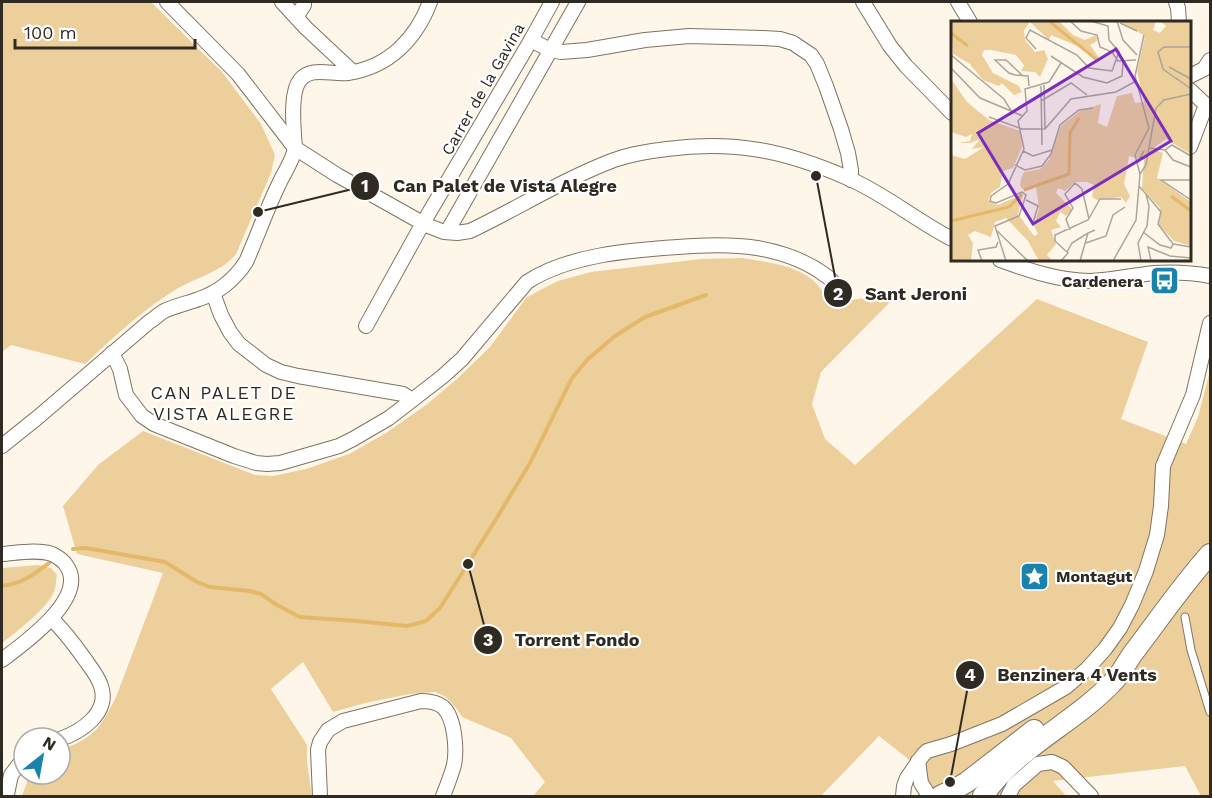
<svg xmlns="http://www.w3.org/2000/svg" width="1212" height="798" font-family="'Work Sans',sans-serif">
<style>
.green{fill:#edcf9c}
.lines{fill:none;stroke-linecap:round;stroke-linejoin:round}
.stream{stroke:#e4b869;stroke-width:4}
.lane-casing{stroke:#7f7361;stroke-width:9}
.street-casing{stroke:#7f7361;stroke-width:16}
.secondary-casing{stroke:#7f7361;stroke-width:22}
.lane{stroke:#fff;stroke-width:7}
.street{stroke:#fff;stroke-width:14}
.secondary{stroke:#fff;stroke-width:20}
.labels{text-anchor:middle;dominant-baseline:central;stroke-width:4.5;stroke-linejoin:round;paint-order:stroke}
.street-label{font-size:16px;fill:#2f2b23;stroke:#fff}
.poi-label{font-size:16px;font-weight:bold;fill:#2f2b23;stroke:#fff;text-anchor:end}
.neighbourhood-label{font-size:18px;letter-spacing:1.5px;fill:#2f2b23;stroke:#fff}
.inset-river{fill:none;stroke:#e4b869;stroke-width:3}
.inset-road{fill:none;stroke:#aba59a;stroke-width:1.5}
.view{fill:#7b2cbf;fill-opacity:0.15;stroke:#7b2cbf;stroke-width:3}
.inset-edge{fill:none;stroke:#2f2b23;stroke-width:3}
.leader{fill:none;stroke:#2f2b23;stroke-width:2}
.callout-dot{fill:#2f2b23;stroke:#fff;stroke-width:2}
.mark-label{font-size:18px;text-anchor:middle;font-weight:bold;fill:#fff}
.callout-label{font-size:18px;text-anchor:middle;font-weight:bold;fill:#2f2b23;stroke:#fff;stroke-width:4.5;stroke-linejoin:round;paint-order:stroke}
</style>
<rect width="100%" height="100%" fill="#fef6e9"/>
<!-- green -->
<g class="green">
<path d="M2 2H151L222 72 261 124 275 155 271 173 236 254C220 274 192 278 172 292 140 312 113 338 85 364L11 345 2 352Z"/>
<path d="M742 258C765 262 791 264 810 278 818 284 823 292 829 300L844 301 899 293 821 372 812 404 825 439 855 465 1037 299 1148 342 1121 419 1186 444 1198 417 1210 371V796H1201L1185 766 1053 781 1066 796H941L907 758 879 736 821 796H533L545 782 511 738 462 717 457 709 446 697 435 692 410 694 365 703 333 712 303 662 271 689 307 745V762L312 796H22L30 774H60V750C94 738 100 729 116 697L163 573 77 554 63 506 98 465 143 431 255 475 273 476 306 469 349 454 386 433 426 405 458 378 490 347 526 298 542 289 558 281 591 272 701 259Z"/>
<path d="M38 565 51 568 57 575C56 579 56 585 55 589 50 607 16 632 2 643V568Z"/>
</g>
<g class="lines">
<!-- stream -->
<g class="stream">
<path d="M73 549 86 548 165 562 197 582 210 587 250 591 261 594 277 605 300 617 357 621 407 626 426 621 440 608 493 524 530 463 572 378 588 359 615 336 645 317 706 295"/>
<path d="M2 586C23 583 31 576 49 563"/>
</g>
<defs>
<path id="lane" d="M1185 617 1191 650 1210 712"/>
<g id="street">
<path d="M167 2 238 74 295 148 337 175 426 225 444 232 457 233 470 231C518 208 564 179 614 160 631 154 649 151 667 149 735 140 787 151 850 179 886 195 917 221 952 239"/>
<path d="M282 2 306 28 353 72"/>
<path d="M863 2 890 46 906 66 952 113"/>
<path d="M958 2 970 22"/>
<path d="M1176 2 1178 8 1179 22"/>
<path d="M296 17 304 5V2"/>
<path d="M531 40 550 50 561 52 587 50 645 40 689 36 763 38 780 39 793 43 811 55 817 64 826 86 841 129 848 153 851 170V180"/>
<path d="M1190 76 1204 69 1210 60"/>
<path d="M1190 90 1206 105 1210 106"/>
<path d="M1190 147 1206 105"/>
<path d="M447 232 578 2"/>
<path d="M1000 260C1028 270 1059 281 1090 281 1112 280 1133 275 1155 273 1173 272 1193 273 1210 276"/>
<path d="M213 293 221 315 230 332 239 344 266 365 281 372 298 376 403 394 412 400"/>
<path d="M366 326 423 223 531 40 552 2"/>
<path d="M112 353 120 369 126 395 142 416 154 424 234 456 256 463 267 464 280 463 339 446 353 439 389 418 442 377 462 359 527 282C568 255 631 250 678 247 704 245 731 244 757 248 780 252 806 261 825 275 830 278 834 283 837 288"/>
<path d="M2 446 37 418 149 322C154 319 159 314 164 311 175 306 188 303 199 299 220 292 234 280 246 262 257 237 266 211 278 186 283 174 293 161 295 148 295 144 294 139 294 134 293 120 291 91 300 80 311 66 332 75 348 73 389 67 416 39 430 2"/>
<path d="M2 554C17 553 37 549 52 554 58 557 63 560 66 565 90 597 23 644 2 660"/>
<path d="M52 619C64 631 74 644 84 658 90 667 98 676 101 686 110 713 81 732 60 739"/>
<path d="M918 761 921 783 929 796"/>
<path d="M7 794 11 775 24 758"/>
<path d="M320 796 318 750 320 742 328 730 343 721 421 701C428 701 437 702 443 707 455 718 457 750 454 765 451 776 447 786 443 796"/>
<path d="M903 796 904 786 907 778 923 755 927 751 951 744 1002 724 1066 687 1087 669 1105 649 1120 628 1132 605 1146 571 1157 535 1161 506 1163 466 1193 395 1210 323"/>
<path d="M1008 796 1014 785 1038 764 1052 762 1063 767 1091 796"/>
</g>
<g id="secondary">
<path d="M940 796 957 788 967 782 1034 730"/>
<path d="M983 796C1016 748 1073 724 1113 682 1122 673 1127 661 1134 652 1159 619 1183 584 1210 554"/>
</g>
</defs>
<!-- lane casing -->
<use href="#lane" class="lane-casing"/>
<!-- street casing -->
<use href="#street" class="street-casing"/>
<!-- secondary casing -->
<use href="#secondary" class="secondary-casing"/>
<!-- lane -->
<use href="#lane" class="lane"/>
<!-- street -->
<use href="#street" class="street"/>
<!-- secondary -->
<use href="#secondary" class="secondary"/>
</g>
<!-- icons -->
<defs>
<symbol id="bus-square" viewBox="-11 -11 22 22"><rect x="-9" y="-9" width="18" height="18" rx="4" fill="#1a83ac" stroke="#fff"/><path d="M-5-6H5V4H4V6H2V4H-2V6H-4V4H-5ZM-3.5-4V0h7V-4ZM-3.5 1.2v1.5H-2V1.2ZM2 1.2v1.5H3.5V1.2Z" fill="#fff"/></symbol>
<symbol id="sight-square" viewBox="-11 -11 22 22"><rect x="-9" y="-9" width="18" height="18" rx="4" fill="#1a83ac" stroke="#fff"/><path d="M0-6L1.8-2.2L6-1.7L2.9 1.2L3.7 5.4L0 3.3L-3.7 5.4L-2.9 1.2L-6-1.7L-1.8-2.2Z" fill="#fff"/></symbol>
</defs>
<g fill-rule="evenodd">
<use href="#bus-square" x="1148" y="264" width="33" height="33"/>
<use href="#sight-square" x="1018" y="560" width="33" height="33"/>
</g>
<g class="labels">
<!-- street labels -->
<g class="street-label">
<text transform="translate(483 89) rotate(-60)">Carrer de la Gavina</text>
</g>
<!-- poi labels -->
<g class="poi-label">
<text x="1143" y="281">Cardenera</text>
<text x="1056" y="576" text-anchor="start">Montagut</text>
</g>
<!-- neighbourhood labels -->
<g class="neighbourhood-label">
<text x="224" y="392">CAN PALET DE<tspan x="224" dy="21">VISTA ALEGRE</tspan></text>
</g>
</g>
<!-- overview -->
<g transform="translate(951 21)">
<rect width="240" height="240" fill="#fef6e9"/>
<path d="M0 0H108L122 14 134 19 145 14 146 20 139 24 149 38 146 40 136 29 100 14 98 19 79 1 73 9 74 19 84 31 93 29 97 38 89 56 84 51 70 50 73 44 65 34 40 29H33L31 34 42 52 68 65 71 71 63 74 51 62 48 65 32 59 19 43 2 33ZM168 0H205L202 9 209 12 215 5 209 0H240V133L215 118 201 128 212 132 206 157 240 181V225L223 220 208 204 209 187 191 167 193 139 178 135 173 163 179 175 175 182 170 176 146 179 141 176 143 164 136 161H124L114 170 107 167 105 172 121 188 115 195 109 191 105 200 110 206 100 209 105 223 96 234 102 240H88L77 220 55 197 44 201 40 216 24 210 17 214 22 222 20 240H0V134L14 138 33 126 21 128 29 118 19 122H8L19 120 21 113 15 116 0 111V58L16 81 38 99 69 110 71 126 62 147 52 150 49 166 40 172 37 179 47 184 72 173 67 193 83 215 87 213 83 205 88 188 85 166 74 170 69 165 70 158 73 151 89 148 98 139 110 105 129 90 150 83 147 102 156 106 166 75 181 72 184 82 193 81 186 50 194 15Z" fill="#edcf9c"/>
<path class="inset-river" d="M98 0 146 39M0 12 17 25M73 169 118 153 119 112 128 97M220 175 240 190M0 200 58 186 71 173"/>
<path class="inset-road" d="M119 0 130 10 146 14 149 26 161 31 167 40 185 39M166 0 172 19 186 34M169 2 186 10M85 28 75 17 79 9 126 34 138 47 161 50 168 31 158 19 157 5 140 0M0 34 53 78 62 93M100 35 132 56 156 62 171 55 172 41M218 46 240 58M0 47 29 77 72 95M71 54 55 39H44L58 52 64 54 77 55 78 65M225 57 240 68M227 59 212 48 207 31 213 26H240M93 64 94 107M90 65 91 124M90 80 120 62 136 74M38 96 71 108H94L120 78 165 71 185 60M199 127 214 129 221 124 240 135M214 129 222 139 240 146M72 130 82 135 101 129M186 142 184 134 198 107 184 55 193 14M64 144 74 149 91 145 100 133 109 104 128 89 142 87M189 153 186 142 193 130M240 159H210L240 179M188 165 195 173 198 185 196 205 187 222 190 240M75 179 87 185 82 202M45 209 77 240M119 209 115 198 122 187 114 173 124 162 131 168 138 198M192 211 209 224 220 227 222 223 207 203 210 191 195 173M135 222 155 215 162 194 174 186M222 223 240 226M116 231 121 222 137 212M31 240 27 229 45 226 47 221M55 240 44 205 68 195 75 174 71 171 45 182 39 180 40 175 57 163 73 128 67 100 76 90 74 68 98 61 110 42M110 240 117 232 104 220V214L137 199 149 178H170M129 240 137 212 144 209M162 240 185 199 189 153 195 144 205 87 213 79 240 73M200 240 197 226 219 235 240 237"/>
<path class="view" d="M165 28 220 120 82 203 27 112Z"/>
<rect width="240" height="240" class="inset-edge"/>
</g>
<!-- callouts -->
<path class="leader" d="M258 212L365 186M816 176L838 293M468 564L488 640M950 782L970 675"/>
<g class="callout-dot">
<circle cx="258" cy="212" r="6"/>
<circle cx="816" cy="176" r="6"/>
<circle cx="468" cy="564" r="6"/>
<circle cx="950" cy="782" r="6"/>
<circle cx="365" cy="186" r="15"/>
<circle cx="838" cy="293" r="15"/>
<circle cx="488" cy="640" r="15"/>
<circle cx="970" cy="675" r="15"/>
</g>
<g class="mark-label">
<text x="365" y="192">1</text>
<text x="838" y="300">2</text>
<text x="488" y="646">3</text>
<text x="970" y="681">4</text>
</g>
<g class="callout-label">
<text x="505" y="192">Can Palet de Vista Alegre</text>
<text x="916" y="300">Sant Jeroni</text>
<text x="577" y="646">Torrent Fondo</text>
<text x="1077" y="681">Benzinera 4 Vents</text>
</g>
<!-- border -->
<rect width="1212" height="798" fill="none" stroke="#2f2b23" stroke-width="6"/>
<!-- north arrow -->
<g transform="translate(42 756) rotate(31)"><circle r="28" fill="#ffffff" stroke="#acaaa7" stroke-width="1.5"/>
<path d="M0-4.5L10 22L0 15L-10 22Z" fill="#1a83ac"/>
<text y="-9" font-size="16" font-weight="bold" text-anchor="middle" fill="#2f2b23">N</text>
</g>
<!-- scale -->
<path d="M15 39v9h180v-9" fill="none" stroke="#2f2b23" stroke-width="3"/>
<text x="24" y="39" font-size="18" fill="#2f2b23" stroke="#ffffff" stroke-width="4.5" paint-order="stroke">100 m</text>
</svg>
